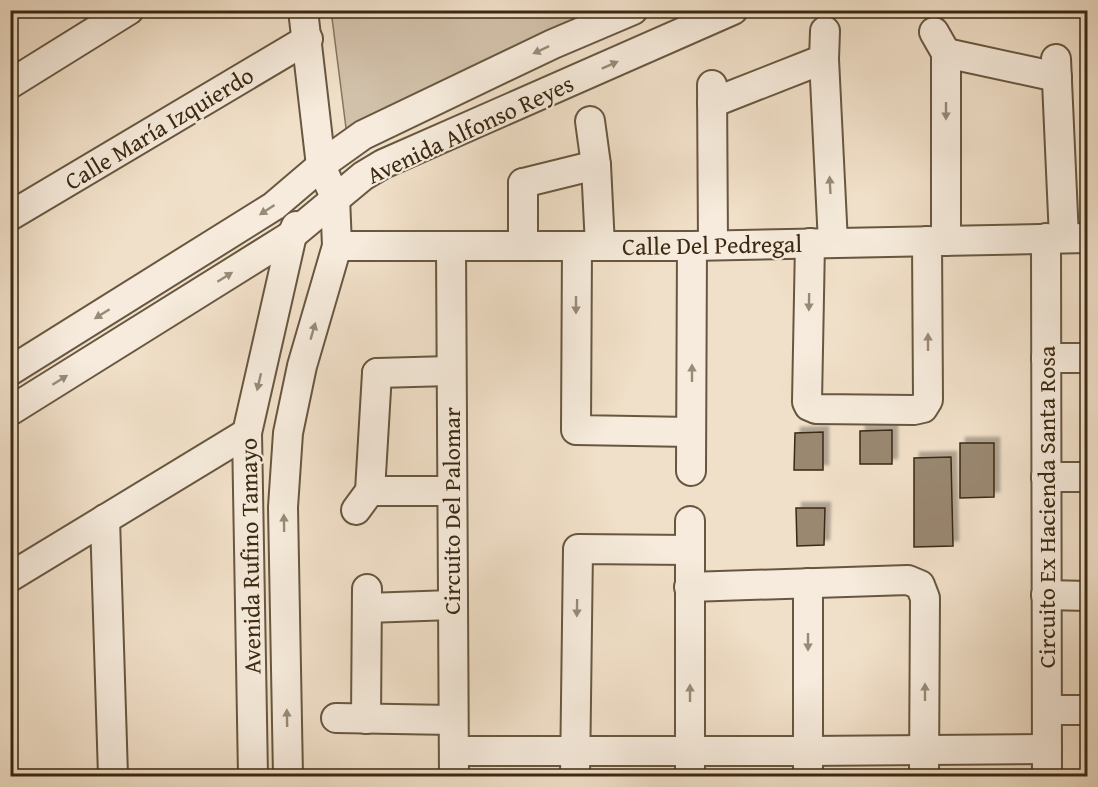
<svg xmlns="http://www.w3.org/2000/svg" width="1098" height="787" font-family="'Gentium Book Plus',serif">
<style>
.green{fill:#d2c1aa;stroke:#86755e;stroke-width:1.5}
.building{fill:#9a8871;stroke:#3b2912;stroke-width:1.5;filter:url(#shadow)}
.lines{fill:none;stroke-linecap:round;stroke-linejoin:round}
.minor-casing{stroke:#685740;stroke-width:32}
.minor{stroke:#f6ebdc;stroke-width:28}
.oneway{fill:#988a77}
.labels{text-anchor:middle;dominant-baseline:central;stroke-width:4.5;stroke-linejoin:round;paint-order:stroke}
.street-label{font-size:24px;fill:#3b2912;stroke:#f6ebdc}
</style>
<defs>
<filter id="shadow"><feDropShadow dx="5.5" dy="-5.5" stdDeviation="1.5" flood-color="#0004"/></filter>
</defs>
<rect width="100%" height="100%" fill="#f1e0c9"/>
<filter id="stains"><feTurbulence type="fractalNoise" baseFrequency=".00333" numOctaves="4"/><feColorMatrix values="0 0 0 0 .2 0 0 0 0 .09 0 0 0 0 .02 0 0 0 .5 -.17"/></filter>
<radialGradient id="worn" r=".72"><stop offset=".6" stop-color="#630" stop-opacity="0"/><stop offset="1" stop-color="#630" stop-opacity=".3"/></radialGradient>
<!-- green -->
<path class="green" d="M331 10 651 11 347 136Z"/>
<!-- building -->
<g class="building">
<path d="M892 430V464H860V431Z"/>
<path d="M823 432V470H794L795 433Z"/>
<path d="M960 443H994V497L960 498Z"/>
<path d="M951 457 953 546 914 547V458Z"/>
<path d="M796 508H825L824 545 797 546Z"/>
</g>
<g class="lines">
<defs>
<g id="minor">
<path d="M825 31 824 59 833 243"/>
<path d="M934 32 946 53V241"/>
<path d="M946 53 1057 77"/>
<path d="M1056 59 1064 238"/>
<path d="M10 84 129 10"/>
<path d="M712 85 713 245"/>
<path d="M712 103 824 59"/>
<path d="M590 121 596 165 600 246"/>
<path d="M523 183 596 165"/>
<path d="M10 216 308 39"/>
<path d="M1046 238 1047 776"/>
<path d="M810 243 807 402 809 406 816 409 914 410 923 408 928 400 927 241"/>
<path d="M337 246H692L1088 238"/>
<path d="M451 246 454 776"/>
<path d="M523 246V183"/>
<path d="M577 246 576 430 691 432"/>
<path d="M1046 358H1088"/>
<path d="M10 371 274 206 328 160 363 135 553 44 633 10"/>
<path d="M377 373 450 371"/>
<path d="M10 411 292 235 363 176 383 164 733 10"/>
<path d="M691 471 692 246"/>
<path d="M1046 477H1088"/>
<path d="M370 491H451"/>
<path d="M356 510 370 491 377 373"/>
<path d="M105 519 113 776"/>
<path d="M690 521V776"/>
<path d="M10 577 247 433"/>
<path d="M689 587 908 580 920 585 925 598 924 776"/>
<path d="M1046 595 1088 596"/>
<path d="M367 608 452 605"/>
<path d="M1047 710H1088"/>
<path d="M336 718 453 720"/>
<path d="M366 719 367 589"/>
<path d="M454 751H808L1047 749"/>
<path d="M253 776 247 433 292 235 296 226"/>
<path d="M288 776 283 507 288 433 302 366 337 246 335 197 321 166 303 10"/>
<path d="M575 776 578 549 690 550"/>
<path d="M808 776V583"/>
</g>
</defs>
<!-- minor casing -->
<use href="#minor" class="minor-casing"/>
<!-- minor -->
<use href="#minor" class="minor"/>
</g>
<!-- one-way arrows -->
<defs><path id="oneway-solid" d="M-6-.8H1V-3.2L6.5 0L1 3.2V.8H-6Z" transform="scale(1.5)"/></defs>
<g class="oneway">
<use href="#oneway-solid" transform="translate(541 50) rotate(155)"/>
<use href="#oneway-solid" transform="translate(610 65) rotate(-24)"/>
<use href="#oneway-solid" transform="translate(946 111) rotate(90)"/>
<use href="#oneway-solid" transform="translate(830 185) rotate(-93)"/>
<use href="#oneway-solid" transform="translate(267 210) rotate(147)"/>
<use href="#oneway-solid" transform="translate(225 277) rotate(-32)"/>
<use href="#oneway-solid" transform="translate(809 302) rotate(91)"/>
<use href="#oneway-solid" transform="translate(576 305) rotate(90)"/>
<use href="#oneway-solid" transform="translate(102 314) rotate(148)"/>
<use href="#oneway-solid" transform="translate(313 331) rotate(-74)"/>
<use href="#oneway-solid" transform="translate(928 342) rotate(-90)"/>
<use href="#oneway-solid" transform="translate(692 373) rotate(-90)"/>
<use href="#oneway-solid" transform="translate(60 380) rotate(-32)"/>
<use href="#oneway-solid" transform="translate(259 382) rotate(103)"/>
<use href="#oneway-solid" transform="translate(284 523) rotate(-91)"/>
<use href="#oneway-solid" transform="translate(577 608) rotate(91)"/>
<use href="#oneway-solid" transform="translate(808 642) rotate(90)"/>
<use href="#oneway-solid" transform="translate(925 692) rotate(-90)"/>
<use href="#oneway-solid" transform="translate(690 693) rotate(-90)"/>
<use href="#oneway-solid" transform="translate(287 718) rotate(-91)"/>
</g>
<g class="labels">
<!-- street labels -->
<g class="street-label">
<text transform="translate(159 128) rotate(-31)">Calle María Izquierdo</text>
<text transform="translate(470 129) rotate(-25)">Avenida Alfonso Reyes</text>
<text transform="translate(712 245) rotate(-1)">Calle Del Pedregal</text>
<text transform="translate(1046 507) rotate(-90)">Circuito Ex Hacienda Santa Rosa</text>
<text transform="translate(451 511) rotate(-90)">Circuito Del Palomar</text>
<text transform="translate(250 556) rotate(-91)">Avenida Rufino Tamayo</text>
</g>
</g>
<!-- margin -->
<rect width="1098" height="787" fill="none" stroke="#f1e0c9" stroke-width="36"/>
<rect x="12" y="12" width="1074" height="763" fill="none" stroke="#3b2912" stroke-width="3"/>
<rect x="18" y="18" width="1062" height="751" fill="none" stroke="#3b2912" stroke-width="1.5"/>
<rect width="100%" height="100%" filter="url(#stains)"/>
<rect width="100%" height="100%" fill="url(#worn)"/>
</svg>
